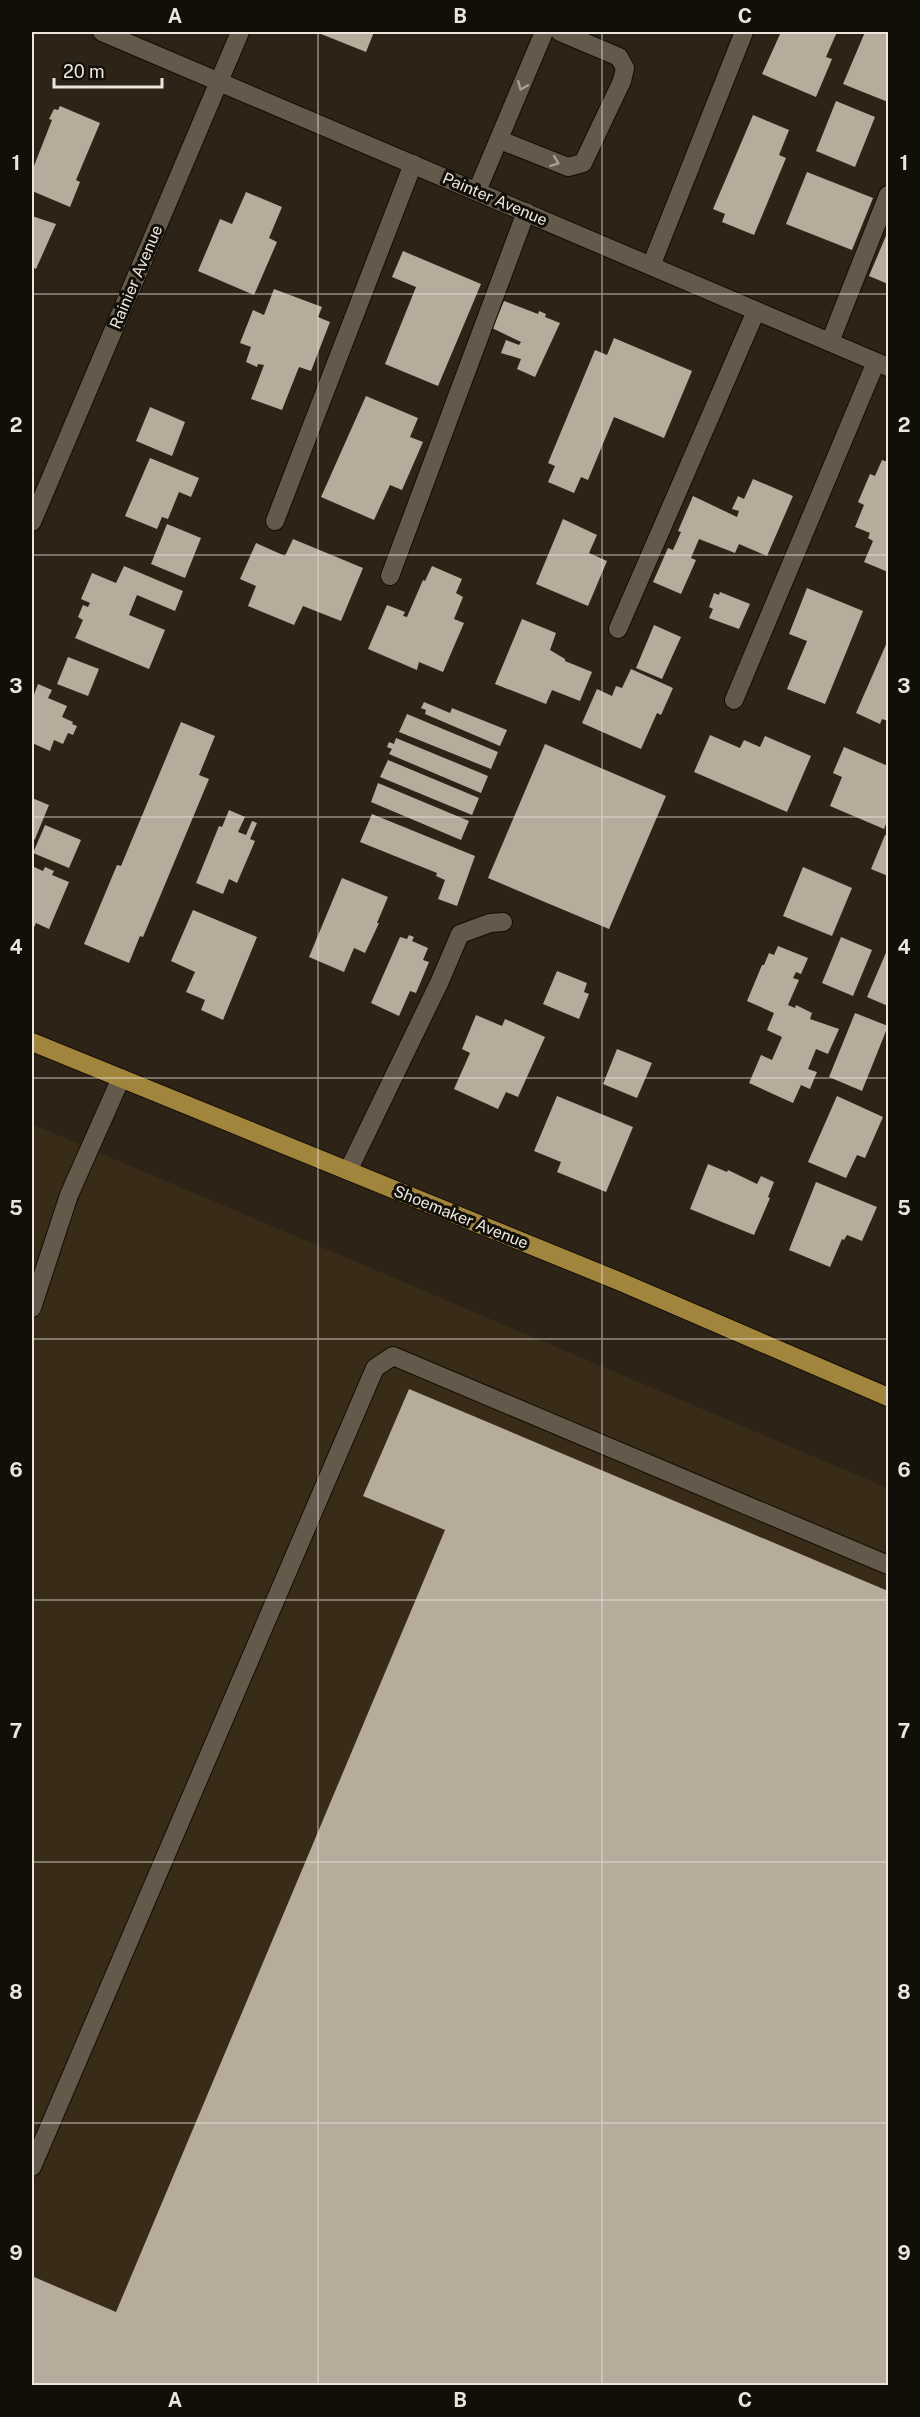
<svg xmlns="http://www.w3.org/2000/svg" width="920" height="2417" font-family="'Public Sans',sans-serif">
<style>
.built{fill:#382b18}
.building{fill:#b7ac9c}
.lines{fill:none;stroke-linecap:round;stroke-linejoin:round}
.minor-casing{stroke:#150d03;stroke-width:20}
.major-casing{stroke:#150d03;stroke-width:20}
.minor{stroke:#645a4b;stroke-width:18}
.major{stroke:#a2853c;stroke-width:18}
.oneway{stroke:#a8a094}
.grid{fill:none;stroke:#ebe5dd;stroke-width:1.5;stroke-opacity:0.55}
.labels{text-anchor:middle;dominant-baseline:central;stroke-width:6;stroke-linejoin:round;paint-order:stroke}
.street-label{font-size:16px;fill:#ebe5dd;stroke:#120e08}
.neatline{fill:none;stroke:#ebe5dd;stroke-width:2}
.grid-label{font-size:20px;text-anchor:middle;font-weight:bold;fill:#ebe5dd}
</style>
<rect width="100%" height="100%" fill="#2d2417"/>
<!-- built -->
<path class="built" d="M32 1124 888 1488V2385H32Z"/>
<!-- building -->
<g class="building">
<path d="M316 32H374L366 52Z"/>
<path d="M781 32H837L826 57 832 59 816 97 762 74Z"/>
<path d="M865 32H888V102L843 84Z"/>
<path d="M836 101 875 117 855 167 816 151Z"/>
<path d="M60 106 100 123 76 180 80 182 70 207 32 191V171L52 120 49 119 54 109 58 110Z"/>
<path d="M753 115 789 130 779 155 786 158 754 235 722 222 725 214 713 209Z"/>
<path d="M807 172 873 198 852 250 786 224Z"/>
<path d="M246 192 282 207 269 238 277 242 254 295 198 271 220 219 232 224Z"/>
<path d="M32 216 56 224 36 269 32 267Z"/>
<path d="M888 231V284L869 276Z"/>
<path d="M403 251 481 284 438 386 385 364 416 287 392 277Z"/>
<path d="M274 289 322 307 318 317 330 322 311 371 299 367 282 410 251 399 264 365 258 364 257 367 246 362 251 347 240 343 253 310 264 315Z"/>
<path d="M504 301 538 314 539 311 546 314 545 317 560 323 535 377 517 369 521 359 501 353 506 340 519 345 521 342 492 328Z"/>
<path d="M614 338 692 371 664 438 614 417 588 480 581 477 574 493 548 482 555 466 548 463 595 350 607 355Z"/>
<path d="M366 396 418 418 410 437 423 442 402 490 390 485 374 520 321 497Z"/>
<path d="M150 407 185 422 172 456 136 441Z"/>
<path d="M150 458 199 478 191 497 179 492 168 519 162 517 157 529 125 516Z"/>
<path d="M882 460 888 462V572L864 562 873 541 868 538 870 533 855 527 864 505 858 502 870 474 875 476Z"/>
<path d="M753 479 793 496 767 556 739 544 735 553 699 539 691 558 696 560 681 594 653 582 668 548 673 550 681 532 678 531 693 496 737 517 739 511 732 509 738 496 744 499Z"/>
<path d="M563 519 597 535 589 553 607 561 588 606 536 584Z"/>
<path d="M167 524 201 538 185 578 151 564Z"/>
<path d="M293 539 363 568 341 621 303 606 294 625 248 606 256 586 240 579 256 543 285 556Z"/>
<path d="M124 566 183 591 175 611 137 595 129 615 165 630 149 669 75 638 83 620 78 617 83 605 88 607 90 603 81 599 92 573 116 583Z"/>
<path d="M432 566 462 579 456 593 463 597 454 619 464 623 443 672 419 662 417 670 368 649 387 605 405 612 403 616 407 617 423 580 425 581Z"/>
<path d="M807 588 863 611 825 704 787 689 807 641 789 634Z"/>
<path d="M720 592 750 604 739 629 709 618 713 609 709 607 714 593 719 595Z"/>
<path d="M522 619 556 633 550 650 565 659V661L592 672 580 701 552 690 546 704 495 684Z"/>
<path d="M654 625 681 637 662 679 636 668Z"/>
<path d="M888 640V721L882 719 880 724 856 713Z"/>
<path d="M68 657 99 669 88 696 57 684Z"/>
<path d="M631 669 673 688 661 715 657 713 641 749 582 723 597 689 612 696 616 686 622 688Z"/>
<path d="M38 684 52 690 48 698 67 706 62 717 73 722 72 724 77 726 73 735 68 733 63 744 54 740 50 751 32 743V700Z"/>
<path d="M424 702 450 713 452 708 507 730 500 746 425 714 426 710 421 708Z"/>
<path d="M407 714 498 752 491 769 399 732Z"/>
<path d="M181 722 215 736 199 775 209 779 143 937 140 936 129 963 84 944 117 865 121 866Z"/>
<path d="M710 735 740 748 744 740 760 747 765 736 811 756 787 812 694 772Z"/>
<path d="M396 738 488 776 481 793 389 754 392 749 387 747 389 742 394 744Z"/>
<path d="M545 744 666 796 609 929 488 878Z"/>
<path d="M844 747 888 766V819L884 829 830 806 842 777 833 773Z"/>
<path d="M388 760 479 798 472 815 380 777Z"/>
<path d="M378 783 469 821 461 840 371 802Z"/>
<path d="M32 798 49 805 35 839 32 841Z"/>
<path d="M229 810 245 817 238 832 246 835 252 821 257 823 250 839 255 841 237 883 229 879 223 894 196 883 219 826 222 827Z"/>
<path d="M372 814 475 856 457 906 438 899 445 880 436 876 437 873 360 842Z"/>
<path d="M45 825 81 840 69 868 33 853Z"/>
<path d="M885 835 888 836V876L871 869Z"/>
<path d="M32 866 43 871 45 867 54 871 52 875 69 882 49 929 36 923 32 932Z"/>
<path d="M803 867 852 888 832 936 783 916Z"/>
<path d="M342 878 388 897 377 923H379L365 953 354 948 344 972 309 957Z"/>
<path d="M193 910 257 937 223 1020 201 1010 205 1000 186 992 195 972 171 961Z"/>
<path d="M409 935 414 937 412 941 428 948 423 960 429 962 416 993 410 991 399 1016 371 1003 400 937 407 939Z"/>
<path d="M841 937 872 950 853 996 822 983Z"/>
<path d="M778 946 808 958 801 974 796 972 793 978 799 980 788 1005 795 1008 796 1005 812 1013 810 1019 839 1029 828 1054 816 1049 808 1069 817 1072 810 1089 801 1085 793 1103 749 1083 761 1055 772 1060 782 1037 767 1030 774 1013 747 1001 762 965H764L769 953 774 955Z"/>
<path d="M888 948V1006L867 997Z"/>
<path d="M557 971 587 983 584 992 589 994 579 1019 543 1004Z"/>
<path d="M855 1013 888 1026 862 1091 829 1077Z"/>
<path d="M476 1015 502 1026 505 1019 545 1037 518 1097 506 1092 498 1109 454 1089 470 1053 462 1049Z"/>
<path d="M617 1049 652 1063 637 1098 603 1084Z"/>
<path d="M557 1096 633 1127 606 1192 557 1172 561 1162 534 1151Z"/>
<path d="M837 1096 883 1117 865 1158 857 1155 846 1178 808 1162Z"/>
<path d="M708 1164 727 1172 728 1170 757 1184 761 1176 774 1182 768 1197 770 1198 754 1235 690 1209Z"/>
<path d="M816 1182 877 1207 862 1241 847 1235 844 1240 842 1239 830 1267 789 1250Z"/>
<path d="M409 1389 888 1591V2386H39L32 2383V2284L34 2277 116 2312 445 1530 363 1496Z"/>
</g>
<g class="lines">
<defs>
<g id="minor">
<path d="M102 32 888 367"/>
<path d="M500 140 568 167 583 163 622 81 625 68 619 57 560 32"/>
<path d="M477 191 544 32"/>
<path d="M651 266 744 32"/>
<path d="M830 342 888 195"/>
<path d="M275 521 413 164"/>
<path d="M32 522 240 32"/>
<path d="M390 576 526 212"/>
<path d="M618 629 756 311"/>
<path d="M734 700 876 362"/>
<path d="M348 1171 440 981 460 934 490 923 503 922"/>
<path d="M32 1308 69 1195 121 1078"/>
<path d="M32 2167 375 1368 393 1356 888 1565"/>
</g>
<path id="major" d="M32 1042 621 1282 888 1397"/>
</defs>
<!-- minor casing -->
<use href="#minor" class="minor-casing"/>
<!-- major casing -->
<use href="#major" class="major-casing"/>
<!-- minor -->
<use href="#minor" class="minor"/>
<!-- major -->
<use href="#major" class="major"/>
</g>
<!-- one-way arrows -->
<defs><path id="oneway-chevron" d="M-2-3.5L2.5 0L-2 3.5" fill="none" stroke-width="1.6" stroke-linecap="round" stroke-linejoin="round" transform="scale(1.5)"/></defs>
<g class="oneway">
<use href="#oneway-chevron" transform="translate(522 86) rotate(112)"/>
<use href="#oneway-chevron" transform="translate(555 162) rotate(21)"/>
</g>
<!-- grid -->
<path class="grid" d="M318 32V2386M602 32V2386M32 294H888M32 555H888M32 817H888M32 1078H888M32 1339H888M32 1600H888M32 1862H888M32 2123H888"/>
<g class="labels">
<!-- street labels -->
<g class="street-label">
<text transform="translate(495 199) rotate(23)">Painter Avenue</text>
<text transform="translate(136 277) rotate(-67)">Rainier Avenue</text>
<text transform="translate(461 1217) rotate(22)">Shoemaker Avenue</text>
</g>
</g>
<!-- border -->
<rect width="920" height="2417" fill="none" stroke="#120e08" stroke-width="66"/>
<!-- scale -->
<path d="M54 78v9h108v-9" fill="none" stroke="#ebe5dd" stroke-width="3"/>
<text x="63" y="78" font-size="18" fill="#ebe5dd" stroke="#120e08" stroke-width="4.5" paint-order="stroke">20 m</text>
<rect x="33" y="33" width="854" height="2351" class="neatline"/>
<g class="grid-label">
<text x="175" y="23">A</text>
<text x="460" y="23">B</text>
<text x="745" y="23">C</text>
<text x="16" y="170">1</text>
<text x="904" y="170">1</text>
<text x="16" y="432">2</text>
<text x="904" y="432">2</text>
<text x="16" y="693">3</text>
<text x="904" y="693">3</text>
<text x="16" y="954">4</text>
<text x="904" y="954">4</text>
<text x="16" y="1215">5</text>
<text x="904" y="1215">5</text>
<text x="16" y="1477">6</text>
<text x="904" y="1477">6</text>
<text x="16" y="1738">7</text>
<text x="904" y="1738">7</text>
<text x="16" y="1999">8</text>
<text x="904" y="1999">8</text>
<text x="16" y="2260">9</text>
<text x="904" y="2260">9</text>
<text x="175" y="2407">A</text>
<text x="460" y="2407">B</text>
<text x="745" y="2407">C</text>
</g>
</svg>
